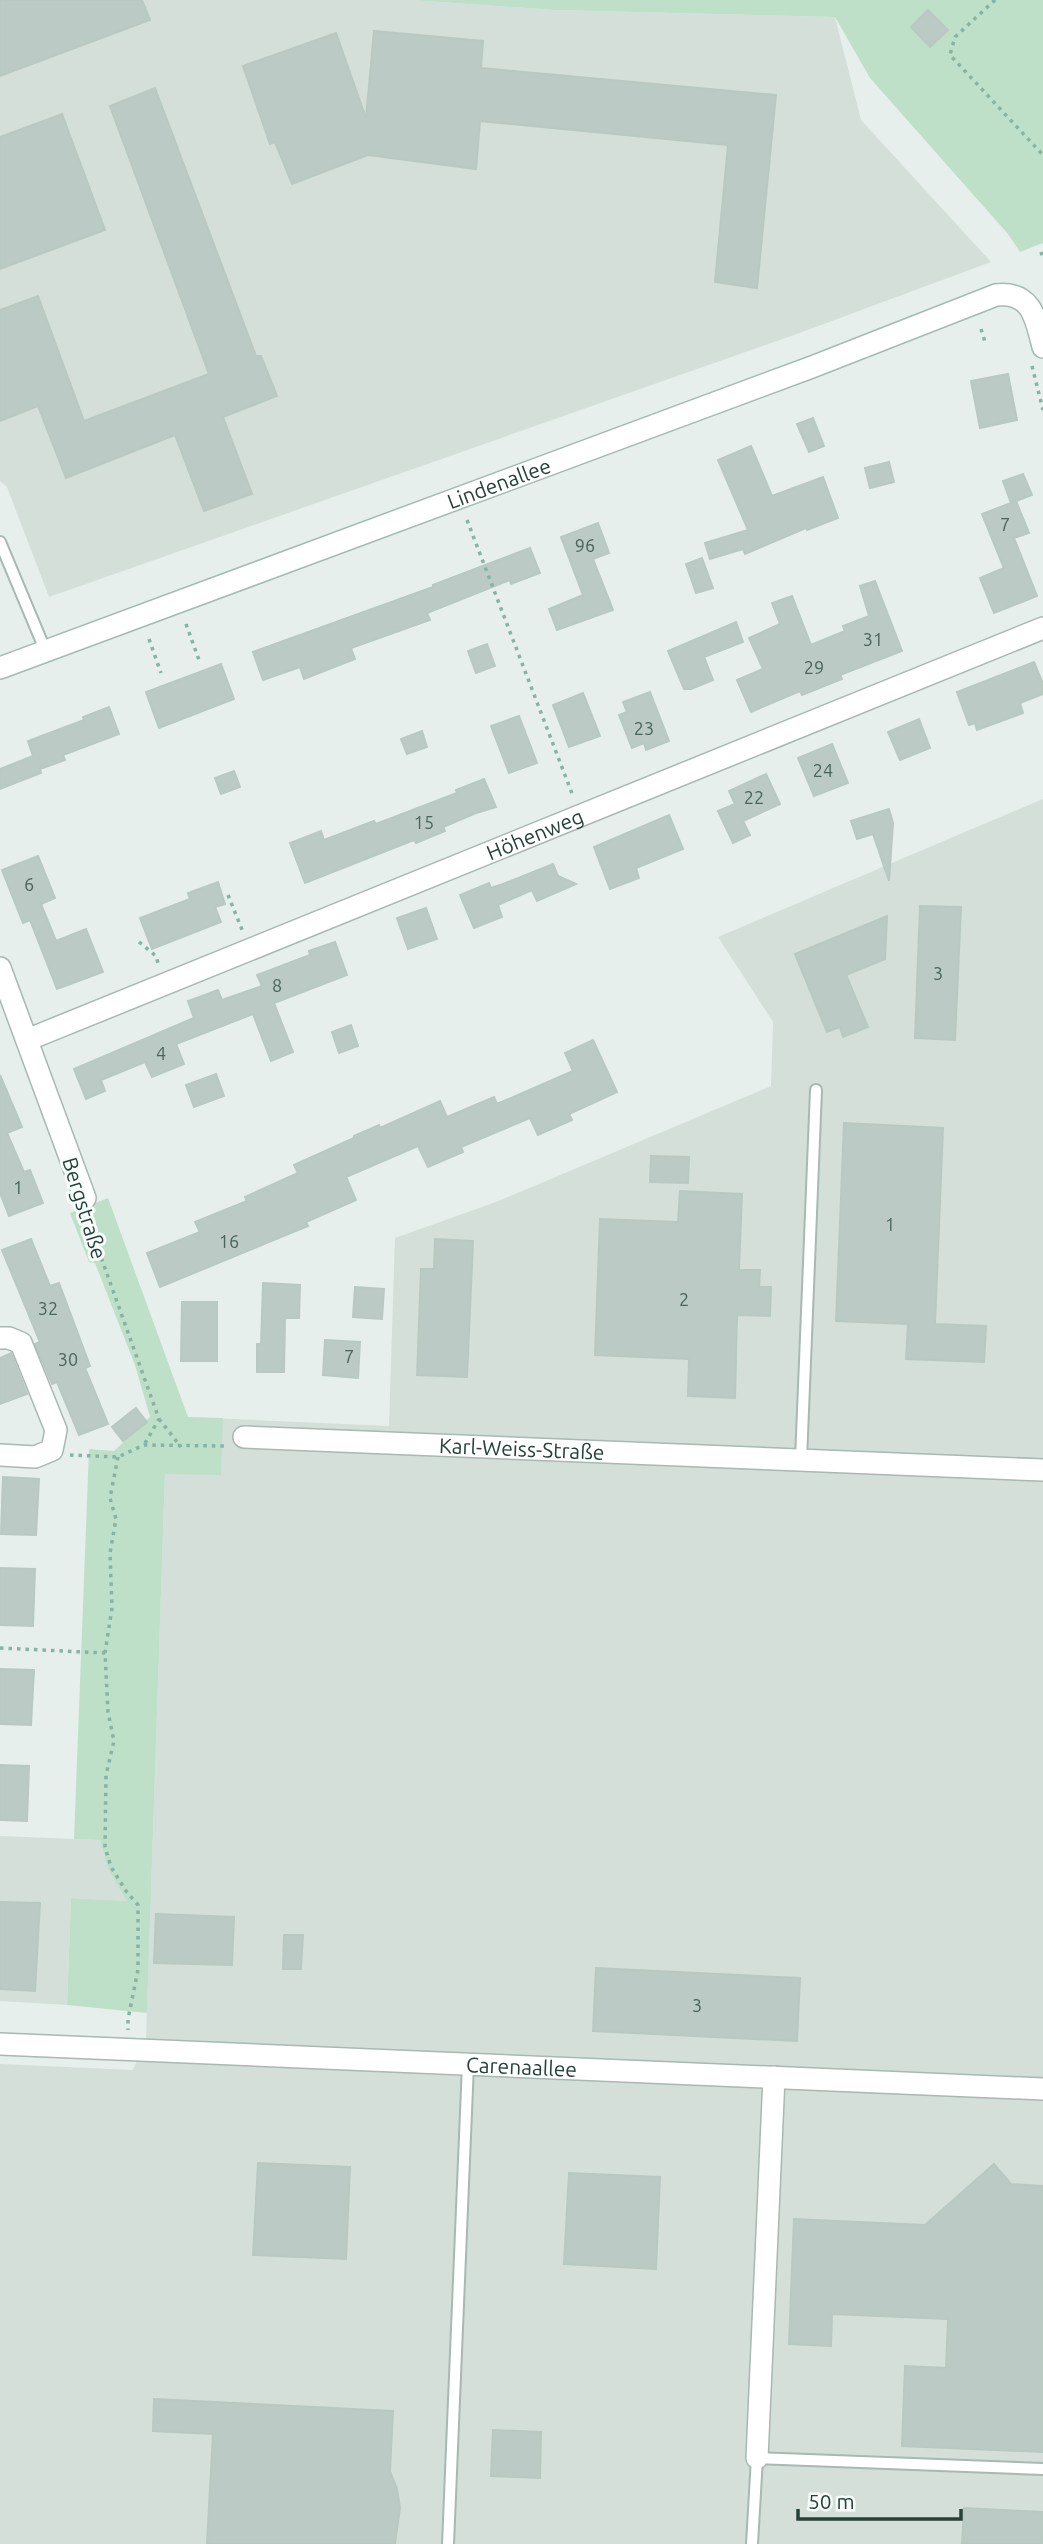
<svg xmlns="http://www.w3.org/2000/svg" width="1043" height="2544" font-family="Ubuntu,sans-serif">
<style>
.built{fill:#d4dfda}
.green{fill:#bfe0c8}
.building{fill:#bbcac4;stroke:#b8c9c2;stroke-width:2}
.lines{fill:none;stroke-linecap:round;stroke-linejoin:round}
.lane-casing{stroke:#a8b8b2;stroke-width:14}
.street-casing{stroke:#a8b8b2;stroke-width:24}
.secondary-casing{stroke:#a4bbb3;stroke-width:24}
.path{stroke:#86b3a5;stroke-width:3.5;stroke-dasharray:3.5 5;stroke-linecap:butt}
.lane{stroke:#fff;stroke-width:10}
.street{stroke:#fff;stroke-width:21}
.secondary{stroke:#fff;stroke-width:21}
.labels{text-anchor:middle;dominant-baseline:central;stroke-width:6;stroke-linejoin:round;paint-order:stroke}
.number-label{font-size:18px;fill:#4a645c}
.street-label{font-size:21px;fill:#24423a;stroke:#f7fbf9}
</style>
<rect width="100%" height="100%" fill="#e6efeb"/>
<!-- built -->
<g class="built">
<path d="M0 0H411L554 10 835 17 861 120 991 262 794 335 49 597 7 487 0 481Z"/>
<path d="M1043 799V2544H0V2064L133 2070 146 2040 165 1473 188 1417 389 1426 395 1238 496 1202 771 1086 773 1022 718 937Z"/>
<path d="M0 1836 100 1840 108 1869 128 1901 71 1898 67 2005 0 2001Z"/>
</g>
<!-- green -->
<g class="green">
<path d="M411 0H1043V243L1020 252 1008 234 870 78 835 17 554 10Z"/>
<path d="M108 1198 188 1417 223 1418 221 1475 165 1474 147 2013 67 2005 71 1898 127 1901 108 1869 100 1840 74 1839 89 1449 114 1451 150 1417 135 1365 95 1263 89 1262 70 1213Z"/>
</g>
<!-- building -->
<g class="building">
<path d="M0 0H142L150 20 0 76Z"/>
<path d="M928 10 948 30 930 47 911 27Z"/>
<path d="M374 31 483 41 481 68 776 95 757 288 715 282 728 145 480 121 476 169 368 155 292 184 275 142 270 144 243 66 336 33 366 118Z"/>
<path d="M155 88 256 356H261L277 396 223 417 252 494 204 511 175 435 66 478 38 406 0 421V310L38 296 84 421 209 374 110 106Z"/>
<path d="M62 114 105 230 0 269V137Z"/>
<path d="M1008 374 1017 420 980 428 971 381Z"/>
<path d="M813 418 824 446 809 452 797 424Z"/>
<path d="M751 446 772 496 823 477 838 518 807 530 806 528 745 554 743 549 710 559 705 543 748 530 718 460Z"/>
<path d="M889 462 894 482 870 488 865 468Z"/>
<path d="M1023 474 1032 495 1011 503 1003 481Z"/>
<path d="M1016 501 1029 533 1014 538 1037 596 994 613 980 578 1004 568 982 514Z"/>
<path d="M598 523 609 553 593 559 613 610 557 630 549 609 583 595 561 537Z"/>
<path d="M530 548 540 573 511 584 510 580 427 613 430 620 351 648 355 659 304 679 300 667 263 680 253 652 433 587V585Z"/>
<path d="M702 558 713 588 696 593 686 564Z"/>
<path d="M875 581 902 651 840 675 842 679 802 695 800 691 751 712 737 680 763 669 749 638 780 624 772 603 792 596 811 645 845 631 843 626 869 616 860 586Z"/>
<path d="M736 622 743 642 704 657 713 680 691 689H684L668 651Z"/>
<path d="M487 644 495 666 476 673 468 651Z"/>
<path d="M1034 662 1043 684V694L1020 703 1023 713 977 730 975 723 969 725 957 692Z"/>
<path d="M221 664 234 699 159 728 146 692Z"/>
<path d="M650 692 669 741 646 750 644 743 632 748 619 715 627 712 623 702Z"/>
<path d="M583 693 600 736 569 747 553 705Z"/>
<path d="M109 707 119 734 63 755 65 760 40 769 41 773 0 789V769L33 756 28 741 84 720 83 717Z"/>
<path d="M519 716 537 763 509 773 491 726Z"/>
<path d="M919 719 930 748 900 760 888 732Z"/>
<path d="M422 731 427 747 407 754 401 739Z"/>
<path d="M832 744 848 783 814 796 798 758Z"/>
<path d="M234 771 240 787 221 794 215 778Z"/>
<path d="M766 774 780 804 743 821 750 835 733 843 718 811 735 804 729 791Z"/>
<path d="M484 779 496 807 476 813 443 827 445 831 416 843 414 840 305 883 290 843 321 831 324 840 374 821 376 824 457 793 456 790Z"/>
<path d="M889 809 893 823 889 881 873 834 857 839 851 821Z"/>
<path d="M669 815 683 849 636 868 639 878 610 889 594 847Z"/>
<path d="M38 856 55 898 41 904 56 941 86 929 103 972 57 989 30 920 23 923 2 870Z"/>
<path d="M553 864 558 876 576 884 537 901 532 890 498 905 502 917 474 928 460 895 489 883 491 888 503 884Z"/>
<path d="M218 882 225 904 215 907 221 922 152 949 140 918 190 899 188 893Z"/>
<path d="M920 906 961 907 955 1040 915 1038Z"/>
<path d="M426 908 437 939 408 949 397 918Z"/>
<path d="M887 916 885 959 846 975 868 1027 843 1037 840 1027 827 1032 795 954Z"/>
<path d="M335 942 347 975 274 1003 293 1052 271 1061 253 1014 176 1044 184 1064 152 1077 145 1062 101 1080 105 1091 86 1099 74 1069 194 1018 188 1001 218 990 222 1000 262 986 257 975 310 955 309 951Z"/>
<path d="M351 1025 358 1046 339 1053 332 1032Z"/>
<path d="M593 1040 617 1092 569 1114 572 1120 538 1135 530 1118 461 1147 463 1152 428 1167 418 1146 346 1177 356 1200 306 1222 308 1226 160 1287 147 1253 200 1232 195 1222 247 1201 245 1197 298 1173 294 1165 354 1138V1136L379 1125 380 1128 440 1101 447 1117 494 1097 497 1104 573 1071 565 1053Z"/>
<path d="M216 1074 224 1096 194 1107 186 1085Z"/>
<path d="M0 1075 22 1127 7 1133 24 1172 30 1170 43 1203 9 1216 0 1193Z"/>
<path d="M844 1123 943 1128 935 1324 986 1326 984 1362 906 1359 908 1324 836 1321Z"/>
<path d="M651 1156 689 1157 688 1183 650 1182Z"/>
<path d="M680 1191 742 1194 739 1270H760L759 1287H771L770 1316 737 1315 735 1398 688 1396 689 1359 595 1355 600 1219 678 1222Z"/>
<path d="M31 1239 50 1286 59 1283 90 1366 85 1368 108 1424 79 1435 57 1382 52 1384 35 1344 40 1342 2 1250Z"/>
<path d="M435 1239 473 1241 467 1377 417 1375 421 1269H434Z"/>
<path d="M263 1283 300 1285 299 1318H285L284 1372H257V1344H261Z"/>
<path d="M355 1287 384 1289 382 1319 353 1317Z"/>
<path d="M182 1302H217V1361H181Z"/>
<path d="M325 1340 360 1342 358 1378 323 1375Z"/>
<path d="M11 1353 27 1394 0 1404V1358Z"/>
<path d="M136 1408 147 1422 123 1441 112 1427Z"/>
<path d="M3 1477 39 1479 36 1535 1 1534Z"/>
<path d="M0 1568 35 1569 33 1626 0 1625Z"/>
<path d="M0 1669 34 1670 31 1725 0 1724Z"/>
<path d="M0 1765 29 1766 27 1821 0 1820Z"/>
<path d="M0 1902 40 1903 35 1991 0 1989Z"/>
<path d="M156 1914 234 1917 232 1965 154 1963Z"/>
<path d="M284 1935H303L301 1969H283Z"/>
<path d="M596 1968 800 1978 797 2041 593 2031Z"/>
<path d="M258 2163 350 2167 346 2259 253 2255Z"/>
<path d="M994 2164 1011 2184 1043 2186V2452L902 2446 905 2366 946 2368 948 2319 832 2314 831 2346 789 2344 794 2219 925 2225Z"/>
<path d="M569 2173 660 2177 656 2269 564 2264Z"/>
<path d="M154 2399 393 2411 390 2471 397 2489 400 2508 395 2544H207L213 2434 153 2431Z"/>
<path d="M493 2430 541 2432 540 2478 491 2476Z"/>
<path d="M964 2508 1043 2512V2544H962Z"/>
</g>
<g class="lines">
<defs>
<g id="lane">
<path d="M0 542 46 652"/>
<path d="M801 1460 816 1090"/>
<path d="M448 2544 468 2064"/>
<path d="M752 2544 757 2458 1043 2469"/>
</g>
<g id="street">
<path d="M0 968 85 1198"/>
<path id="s1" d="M27 1040 1043 628"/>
<path d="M0 1338H9L21 1343 56 1430 52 1450 35 1457 0 1455"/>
<path id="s2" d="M244 1437 1043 1470"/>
<path id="s3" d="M0 2044 1043 2089"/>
<path d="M757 2458 774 2077"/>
</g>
<g id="secondary">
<path id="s4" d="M0 668 812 367 996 295C1032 291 1036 319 1043 347"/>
</g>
</defs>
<!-- lane casing -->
<use href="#lane" class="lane-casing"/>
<!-- street casing -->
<use href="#street" class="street-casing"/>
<!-- secondary casing -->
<use href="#secondary" class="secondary-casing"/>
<!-- path -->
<g class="path">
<path d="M995 0 955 37 950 55 1043 155"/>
<path d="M1041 252 1043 259"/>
<path d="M981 329 985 342"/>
<path d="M1032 366 1043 410"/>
<path d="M467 520 573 796"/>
<path d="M186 624 199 660"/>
<path d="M149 639 161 673"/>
<path d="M228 895 243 932"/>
<path d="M139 942 156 956 158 963"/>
<path d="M87 1218 159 1419 144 1445"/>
<path d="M159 1419 181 1447"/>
<path d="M70 1455 118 1457 144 1445 224 1446"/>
<path d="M118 1457 110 1498 116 1519 110 1553 112 1608 105 1653 108 1712 114 1741 106 1775 105 1847 111 1867 126 1891 138 1905V1970L128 2019V2030"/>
<path d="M0 1648 105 1653"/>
</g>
<!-- lane -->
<use href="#lane" class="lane"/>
<!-- street -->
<use href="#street" class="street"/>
<!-- secondary -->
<use href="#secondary" class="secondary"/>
</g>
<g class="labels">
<!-- number labels -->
<g class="number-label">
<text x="1005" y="524">7</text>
<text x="585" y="545">96</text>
<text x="873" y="639">31</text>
<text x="814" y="667">29</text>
<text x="644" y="728">23</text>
<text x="823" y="770">24</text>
<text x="754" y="797">22</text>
<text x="424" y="822">15</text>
<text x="29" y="884">6</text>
<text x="938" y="973">3</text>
<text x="277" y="985">8</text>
<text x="161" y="1053">4</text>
<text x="18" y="1187">1</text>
<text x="890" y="1224">1</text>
<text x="229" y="1241">16</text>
<text x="684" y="1299">2</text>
<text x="48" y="1308">32</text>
<text x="349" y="1356">7</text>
<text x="68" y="1359">30</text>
<text x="697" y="2005">3</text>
</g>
<!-- street labels -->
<g class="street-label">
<text stroke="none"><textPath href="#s4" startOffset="532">Lindenallee</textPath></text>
<text stroke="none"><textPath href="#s1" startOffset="548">Höhenweg</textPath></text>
<text transform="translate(85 1208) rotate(73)">Bergstraße</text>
<text stroke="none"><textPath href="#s2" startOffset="278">Karl-Weiss-Straße</textPath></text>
<text stroke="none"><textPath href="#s3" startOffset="522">Carenaallee</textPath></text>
</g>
</g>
<!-- scale -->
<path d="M798 2509v10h163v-10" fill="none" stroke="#24423a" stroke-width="3.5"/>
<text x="808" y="2509" font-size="21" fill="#24423a" stroke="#f7fbf9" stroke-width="5" paint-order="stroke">50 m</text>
</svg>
